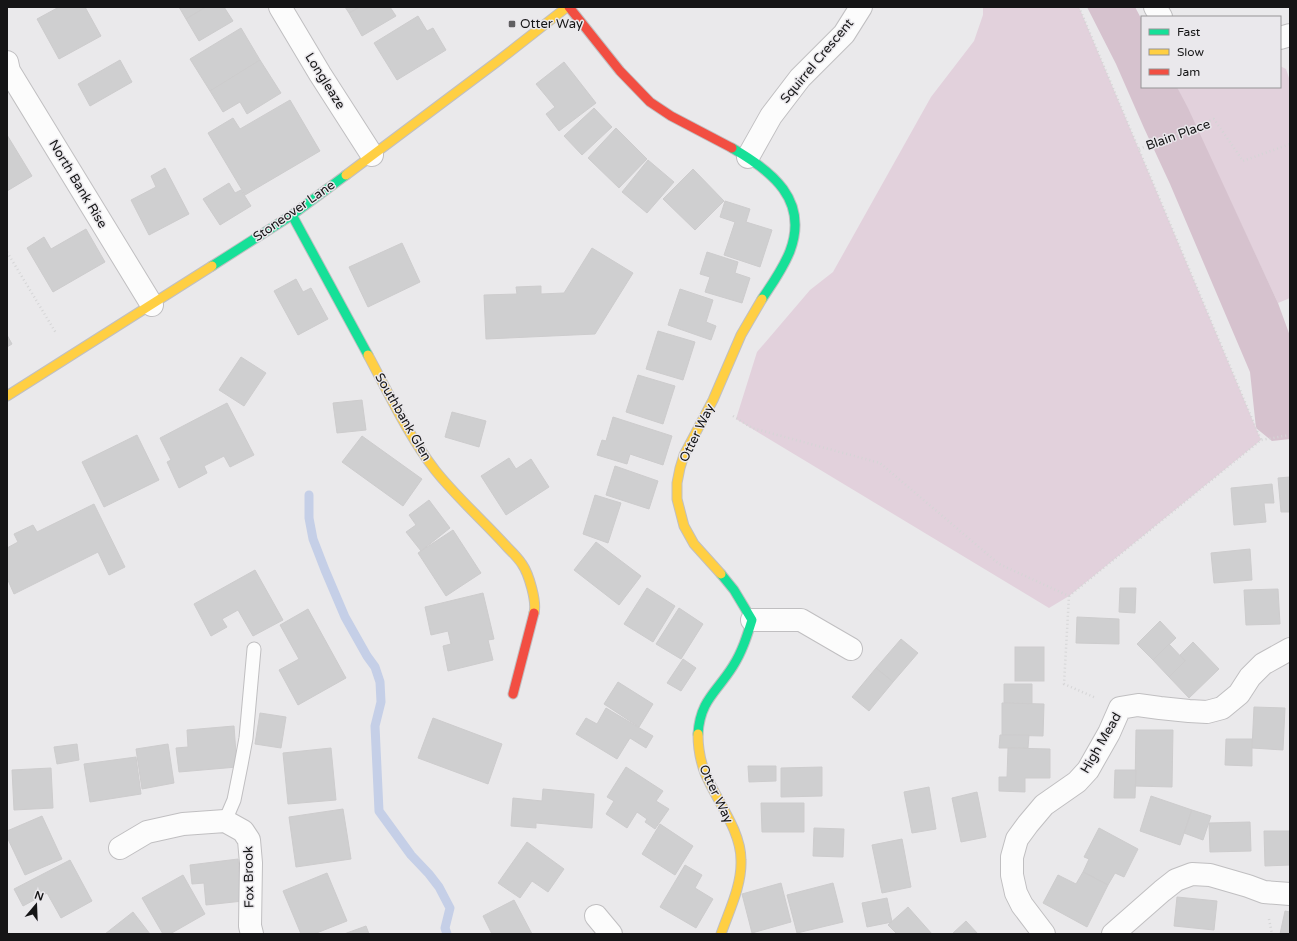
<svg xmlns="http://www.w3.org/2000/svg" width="1297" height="941" font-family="'Varela Round',sans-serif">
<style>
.green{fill:#e2d1dc}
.forest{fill:#d6c2ce}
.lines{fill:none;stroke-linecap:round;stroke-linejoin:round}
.stream{stroke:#c5cfe7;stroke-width:9}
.building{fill:#cfcfd0;stroke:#cdcccd}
.lane-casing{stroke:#c0bfc1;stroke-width:15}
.street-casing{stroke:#c0bfc1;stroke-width:24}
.fast-casing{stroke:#c0bfc1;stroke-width:11}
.slow-casing{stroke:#c0bfc1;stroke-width:11}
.jam-casing{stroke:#c0bfc1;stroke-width:11}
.path{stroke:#d5d5d6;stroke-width:2.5;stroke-dasharray:1 3;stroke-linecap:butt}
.lane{stroke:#fcfcfc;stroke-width:13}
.street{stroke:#fcfcfc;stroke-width:22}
.fast{stroke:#16e098;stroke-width:9}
.slow{stroke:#ffcf43;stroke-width:9}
.jam{stroke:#f24e42;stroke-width:9}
.poi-dot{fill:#605f61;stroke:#eae8ec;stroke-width:1.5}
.labels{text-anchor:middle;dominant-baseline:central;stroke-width:3;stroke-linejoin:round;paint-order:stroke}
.poi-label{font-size:13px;fill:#151516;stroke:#eae8ec;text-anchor:start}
.street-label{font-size:13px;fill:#151516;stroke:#eae8ec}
</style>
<rect width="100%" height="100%" fill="#eae9eb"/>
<!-- green -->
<g class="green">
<path d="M983 7H1079L1261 440 1069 596 1049 608 736 419 757 352 810 290 833 272 931 97 974 41 983 15Z"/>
<path d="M1280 66 1286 69 1290 81V298L1278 303 1177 87H1280Z"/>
</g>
<!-- forest -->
<path class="forest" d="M1087 7H1135L1142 20V87H1177L1188 108 1278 303 1290 336V439L1272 441 1256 428 1250 372 1170 184 1144 128 1116 64Z"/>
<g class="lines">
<!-- stream -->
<path class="stream" d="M309 495V518L313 539 325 570 345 617 367 656 375 667 380 682 381 702 375 726 379 811 411 855 429 874 439 887 450 908 445 928 447 934"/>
</g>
<!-- building -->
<g class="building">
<path d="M59 7H85L101 36 59 59 37 19Z"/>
<path d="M179 7H206L186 19Z"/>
<path d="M206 7H224L233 21 199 41 186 19Z"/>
<path d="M345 7H360L349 13Z"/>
<path d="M360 7H390L396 16 362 36 349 13Z"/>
<path d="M418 16 427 31 433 28 446 50 397 80 374 43Z"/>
<path d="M241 28 260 60 210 91 190 59Z"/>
<path d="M120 60 132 82 90 106 78 84Z"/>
<path d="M260 60 281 93 247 114 240 102 223 112 210 91Z"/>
<path d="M564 62 596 103 559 131 546 114 555 107 536 84Z"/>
<path d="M290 100 320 151 245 195 208 133 233 118 240 129Z"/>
<path d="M594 108 612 127 582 155 564 136Z"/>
<path d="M616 128 647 159 619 188 588 158Z"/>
<path d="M7 135 32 176 7 191Z"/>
<path d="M648 160 674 182 647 213 622 192Z"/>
<path d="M165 168 189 214 149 235 131 200 156 187 151 176Z"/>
<path d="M693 169 724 201 695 230 663 199Z"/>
<path d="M229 183 235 193 241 190 251 206 220 225 203 199Z"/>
<path d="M725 201 750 209 746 222 772 230 760 267 724 255 735 222 720 217Z"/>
<path d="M86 229 105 262 53 292 27 248 44 237 51 249Z"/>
<path d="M402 243 420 282 368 307 349 267Z"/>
<path d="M592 248 633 273 595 334 486 339 484 295 517 294 516 287 541 286V294L564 293Z"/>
<path d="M707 252 738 262 735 273 750 278 742 303 705 292 710 277 700 274Z"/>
<path d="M296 279 303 292 311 288 328 319 298 335 274 291Z"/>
<path d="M680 289 713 300 706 322 716 326 711 340 668 325Z"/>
<path d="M658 331 695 342 683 380 646 369Z"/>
<path d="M7 335 12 344 7 347Z"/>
<path d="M241 357 266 373 244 406 219 390Z"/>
<path d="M638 375 675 386 663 424 626 412Z"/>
<path d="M362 400 366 430 337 433 333 403Z"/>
<path d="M227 403 254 455 230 467 224 456 204 466 207 473 179 488 167 462 171 460 160 438Z"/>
<path d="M452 412 486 421 479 447 445 437Z"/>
<path d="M613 417 672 436 663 465 630 454 627 464 597 455 602 440 606 441Z"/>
<path d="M137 435 159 480 104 507 82 462Z"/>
<path d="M362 436 422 479 403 506 342 462Z"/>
<path d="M509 458 516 469 531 459 549 487 506 515 481 476Z"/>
<path d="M615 466 658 481 649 509 606 495Z"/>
<path d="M1290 477V512H1281L1278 478Z"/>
<path d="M1272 484 1274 503H1264L1266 522 1234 525 1231 488Z"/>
<path d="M595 495 621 503 608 543 583 534Z"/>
<path d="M429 500 450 528 421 551 406 532 416 525 409 515Z"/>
<path d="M94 504 125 567 109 575 98 552 14 594 7 578V548L18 542 14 534 33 525 37 532Z"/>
<path d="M453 530 481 573 446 596 418 553Z"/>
<path d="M596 542 641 576 619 605 574 570Z"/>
<path d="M1250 549 1252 580 1214 583 1211 553Z"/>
<path d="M255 570 283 620 253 636 238 610 222 619 227 627 211 636 194 604Z"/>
<path d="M647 588 675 606 653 642 624 624Z"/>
<path d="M1120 588H1136L1135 613 1119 612Z"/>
<path d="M1278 589 1280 624 1246 625 1244 590Z"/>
<path d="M483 593 494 639 488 640 493 660 448 671 443 646 451 644 448 631 431 635 425 607Z"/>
<path d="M679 608 703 624 681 659 656 644Z"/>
<path d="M308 609 346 678 298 705 279 670 299 659 280 625Z"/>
<path d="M1077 617 1119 619V644L1076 643Z"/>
<path d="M1160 621 1176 638 1153 660 1137 644Z"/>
<path d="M901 639 918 653 893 682 876 668Z"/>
<path d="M1193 642 1219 669 1189 698 1169 677 1185 661 1180 655Z"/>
<path d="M1169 644 1185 661 1169 677 1153 660Z"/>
<rect x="1015" y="647" width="29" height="34"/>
<path d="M683 659 696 668 681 691 667 683Z"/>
<path d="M876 668 893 682 869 711 852 697Z"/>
<path d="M618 682 653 704 639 727 604 704Z"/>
<path d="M1004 684H1032V704L1004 703Z"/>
<path d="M1002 703 1044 704 1043 736 1002 735Z"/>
<path d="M1254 707 1285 708 1283 750 1252 748Z"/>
<path d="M606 708 653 736 646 748 630 738 617 759 576 734 586 718 597 724Z"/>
<path d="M260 713 286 717 281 748 255 744Z"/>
<path d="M433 718 502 744 488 784 418 758Z"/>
<path d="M234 726 237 767 179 772 176 748 188 747 187 730Z"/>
<path d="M1136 730H1173L1172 787 1135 786Z"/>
<path d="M1000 735H1029L1028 748H999Z"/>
<path d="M1226 739H1252V766L1225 765Z"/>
<path d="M77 744 79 760 57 764 54 747Z"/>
<path d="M168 744 174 783 142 789 136 749Z"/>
<path d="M331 748 336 800 288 804 283 753Z"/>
<path d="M1008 748 1050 749V778H1025V792L999 791V777H1007Z"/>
<path d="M136 757 141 794 90 802 84 764Z"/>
<path d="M748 766H776V781L749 782Z"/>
<path d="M626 767 663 791 656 801 669 809 655 829 645 822 647 819 637 812 627 828 606 814 614 801 607 797Z"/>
<path d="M822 767V796L781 797V768Z"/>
<path d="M51 768 53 808 14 810 12 770Z"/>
<path d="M1115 770H1136L1135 798H1114Z"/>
<path d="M929 787 936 829 912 833 904 792Z"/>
<path d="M543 789 594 794 592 828 536 823V828L511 826 513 798 542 801Z"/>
<path d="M977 792 986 837 961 842 952 798Z"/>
<path d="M1151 796 1192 810 1180 845 1140 831Z"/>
<path d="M761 803H804V832H762Z"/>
<path d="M343 809 351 859 296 867 289 817Z"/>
<path d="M1192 810 1211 816 1203 840 1184 833Z"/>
<path d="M42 816 62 859 25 875 7 837V831Z"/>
<path d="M1250 822 1251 851 1210 852 1209 823Z"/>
<path d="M660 824 693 846 675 875 642 854Z"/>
<path d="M814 828 844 829 843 857 813 856Z"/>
<path d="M1099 828 1138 849 1124 877 1115 873 1108 885 1083 872 1089 859 1084 857Z"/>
<path d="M1264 831H1290V865L1265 866Z"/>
<path d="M902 839 911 887 882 893 872 845Z"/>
<path d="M527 842 564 869 548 892 532 881 520 898 498 883Z"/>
<path d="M238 859 243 901 206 905 204 883 192 884 190 865Z"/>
<path d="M70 860 92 901 61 918 47 893 23 906 14 889Z"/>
<path d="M685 865 702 875 695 888 713 899 696 928 660 907Z"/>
<path d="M1083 872 1108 885 1087 927 1043 903 1058 875 1076 884Z"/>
<path d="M327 873 347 921 314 934H301L283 891Z"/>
<path d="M183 875 205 914 170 934H163L142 898Z"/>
<path d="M781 883 791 922 752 933 742 894Z"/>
<path d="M833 883 843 922 797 933 787 895Z"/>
<path d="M1177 897 1217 901 1214 930 1174 926Z"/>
<path d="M887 898 892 922 867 927 862 903Z"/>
<path d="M514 900 532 934H492L483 916Z"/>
<path d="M908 907 932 934H897L888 925Z"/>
<path d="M1285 911 1290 912V934H1280Z"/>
<path d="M133 912 150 934H105Z"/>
<path d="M966 921 978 934H952Z"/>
<path d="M366 926 369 934H344Z"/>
</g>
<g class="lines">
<defs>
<path id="lane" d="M225 821 234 800 241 765 246 738 254 649"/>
<g id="street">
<path d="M280 7 320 74 372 155"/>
<path d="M1155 7 1161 17"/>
<path d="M1280 38 1290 35"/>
<path d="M7 62 9 71 152 305"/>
<path d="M748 157 771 116 800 78 844 34 861 7"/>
<path d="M752 620H801L851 649"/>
<path d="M120 848 147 832 183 824 225 821 243 831 249 840 251 863 250 926 252 934"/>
<path d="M596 916 611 934"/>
<path d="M1044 934 1022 905 1016 893 1012 875V857L1017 839 1028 824 1044 805 1077 782 1088 770 1109 733 1120 708 1138 705 1160 708 1189 711 1207 712 1222 708 1239 694 1250 677 1263 664 1290 649"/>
<path d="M1113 934 1162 891 1176 880 1192 874 1210 875 1248 886 1264 892 1290 894"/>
</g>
<g id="fast">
<path d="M732 148C772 171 809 200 790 251 783 269 772 284 762 299"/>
<path d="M292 215 368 355"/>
<path d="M212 266 292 215 346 175"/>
<path d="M698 734C700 700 717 692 733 666 742 652 747 636 752 620L734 590 721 574"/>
</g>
<g id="slow">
<path d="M346 175 498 61 567 7"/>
<path d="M368 355C389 394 408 435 435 470 457 498 484 521 508 548 513 553 518 558 522 564 529 574 537 602 534 613"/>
<path d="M7 396 212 266"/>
<path d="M721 574 694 544 684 526 677 499V483L680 468 684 455 713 400 741 335 762 299"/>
<path d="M698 734C698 748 700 760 705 773 716 800 741 830 741 860 742 885 729 911 721 934"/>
</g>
<g id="jam">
<path d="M569 7 620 71 650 102 671 116 732 148"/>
<path d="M513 694 534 613"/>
</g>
</defs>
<!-- lane casing -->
<use href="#lane" class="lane-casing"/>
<!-- street casing -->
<use href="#street" class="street-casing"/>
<!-- fast casing -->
<use href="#fast" class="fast-casing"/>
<!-- slow casing -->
<use href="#slow" class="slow-casing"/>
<!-- jam casing -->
<use href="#jam" class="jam-casing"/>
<!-- path -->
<g class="path">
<path d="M1079 7 1261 440"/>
<path d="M1139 149 1214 119 1243 161 1290 144"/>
<path d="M7 252 56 333"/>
<path d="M733 416 752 428 880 463 999 564 1069 596 1064 684 1096 698"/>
<path d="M1069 596 1261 440 1290 435"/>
<path d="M1269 919 1272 934"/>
</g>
<!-- lane -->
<use href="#lane" class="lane"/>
<!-- street -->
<use href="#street" class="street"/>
<!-- fast -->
<use href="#fast" class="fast"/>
<!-- slow -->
<use href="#slow" class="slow"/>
<!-- jam -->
<use href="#jam" class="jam"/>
</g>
<!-- markers -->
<rect class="poi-dot" x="508" y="20" width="8" height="8" rx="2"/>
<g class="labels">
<!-- poi labels -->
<g class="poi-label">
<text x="520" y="24">Otter Way</text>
</g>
<!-- street labels -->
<g class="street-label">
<text transform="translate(817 61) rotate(-50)">Squirrel Crescent</text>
<text transform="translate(325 81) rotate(58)">Longleaze</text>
<text transform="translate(1178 135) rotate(-20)">Blain Place</text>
<text transform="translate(78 184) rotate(59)">North Bank Rise</text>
<text transform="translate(294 211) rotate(-35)">Stoneover Lane</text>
<text transform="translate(403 417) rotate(60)">Southbank Glen</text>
<text transform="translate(697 433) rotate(-64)">Otter Way</text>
<text transform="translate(1101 743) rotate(-60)">High Mead</text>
<text transform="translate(716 794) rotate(65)">Otter Way</text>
<text transform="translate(249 877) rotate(-91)">Fox Brook</text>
</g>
</g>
<!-- border -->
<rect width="1297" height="941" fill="none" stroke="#151516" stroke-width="16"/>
<!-- legend -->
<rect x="1141" y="16" width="140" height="72" fill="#eae8ec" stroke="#959496"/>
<rect x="1149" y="29" width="20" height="6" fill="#16e098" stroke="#959496"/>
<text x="1177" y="36" font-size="12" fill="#151516">Fast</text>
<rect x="1149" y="49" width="20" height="6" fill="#ffcf43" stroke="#959496"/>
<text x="1177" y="56" font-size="12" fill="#151516">Slow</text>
<rect x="1149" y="69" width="20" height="6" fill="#f24e42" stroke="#959496"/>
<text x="1177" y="76" font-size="12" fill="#151516">Jam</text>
<!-- north arrow -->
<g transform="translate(36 905) rotate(19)" stroke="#eae8ec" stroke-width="3" paint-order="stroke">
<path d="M0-3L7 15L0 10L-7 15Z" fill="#151516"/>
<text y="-6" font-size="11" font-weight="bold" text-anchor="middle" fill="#151516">N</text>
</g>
</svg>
